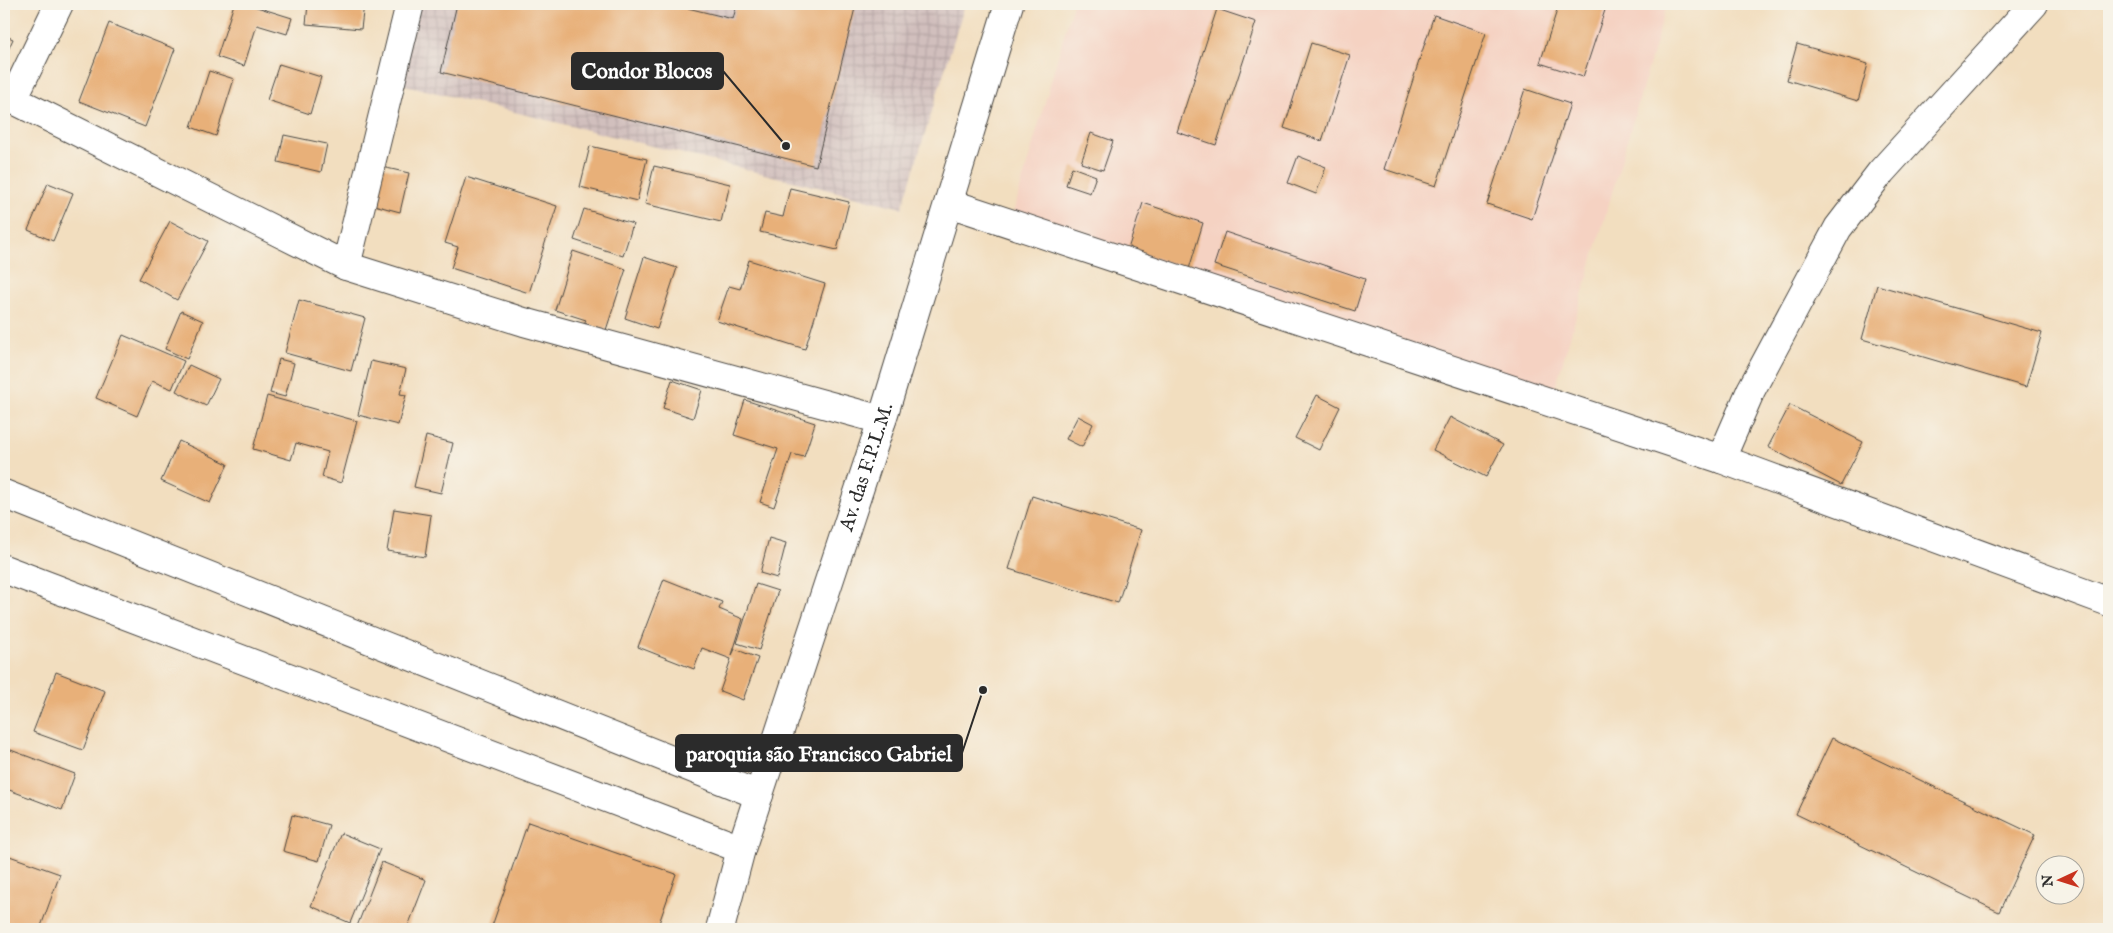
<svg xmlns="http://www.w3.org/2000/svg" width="2113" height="933" font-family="'IM FELL English',serif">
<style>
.built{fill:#f5d2c2}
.industrial{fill:url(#industrial-grid)}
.building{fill:#e8b079}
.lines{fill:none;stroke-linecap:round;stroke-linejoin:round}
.minor-casing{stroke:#494641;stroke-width:30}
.primary-casing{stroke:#494641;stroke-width:30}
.minor{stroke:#fff;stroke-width:28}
.primary{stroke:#fff;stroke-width:28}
.labels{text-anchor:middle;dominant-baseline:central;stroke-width:4.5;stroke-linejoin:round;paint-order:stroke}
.street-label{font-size:20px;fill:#2b2b2b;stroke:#f7f3e8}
.leader{fill:none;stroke:#2b2b2b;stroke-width:2}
.callout-dot{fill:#2b2b2b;stroke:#f7f3e8;stroke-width:2}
.callout{fill:#2b2b2b;stroke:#2b2b2b;stroke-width:2}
.callout-label{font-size:21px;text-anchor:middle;font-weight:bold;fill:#fff}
</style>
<defs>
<pattern id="industrial-grid" width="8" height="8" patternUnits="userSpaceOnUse" patternTransform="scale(1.25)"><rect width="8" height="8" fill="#d1bfbd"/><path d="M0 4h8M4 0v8" fill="none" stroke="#b4a4a3"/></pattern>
</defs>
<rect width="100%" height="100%" fill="#f7f3e8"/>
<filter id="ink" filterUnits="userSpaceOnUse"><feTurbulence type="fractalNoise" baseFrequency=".02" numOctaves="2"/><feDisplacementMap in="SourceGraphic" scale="10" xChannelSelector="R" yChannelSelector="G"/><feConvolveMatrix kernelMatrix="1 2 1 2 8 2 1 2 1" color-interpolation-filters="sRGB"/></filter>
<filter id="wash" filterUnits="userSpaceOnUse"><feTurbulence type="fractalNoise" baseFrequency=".0096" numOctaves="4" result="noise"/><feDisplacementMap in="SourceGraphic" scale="20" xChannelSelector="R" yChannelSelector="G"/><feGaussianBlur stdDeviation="1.12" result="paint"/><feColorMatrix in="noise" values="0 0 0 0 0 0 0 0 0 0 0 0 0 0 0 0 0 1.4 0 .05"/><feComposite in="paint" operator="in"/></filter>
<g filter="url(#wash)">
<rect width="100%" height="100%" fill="#f2debf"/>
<!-- built -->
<path class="built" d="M1073 4H1667L1551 402 1013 214Z"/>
<!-- industrial -->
<path class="industrial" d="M418 4H965L902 208 397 83Z"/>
<g id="blocks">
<!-- building -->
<g class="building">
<path d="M234 4H247L292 18 287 34 257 25 244 66 217 57Z"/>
<path d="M308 4H364L361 29 306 24Z"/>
<path d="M457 4H671L733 19 737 4H856L816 166 441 72Z"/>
<path d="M1559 4H1607L1583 77 1540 63Z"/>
<path d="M1217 9 1256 22 1216 145 1177 132Z"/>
<path d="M1434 15 1486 33 1436 186 1384 169Z"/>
<path d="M109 23 175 49 145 127 79 101Z"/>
<path d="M4 35 13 39 4 59Z"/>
<path d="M1311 43 1350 55 1322 141 1284 128Z"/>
<path d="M1797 44 1868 64 1858 101 1787 80Z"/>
<path d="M279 64 321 77 310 114 267 100Z"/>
<path d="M209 71 234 79 216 136 191 127Z"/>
<path d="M1525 89 1570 104 1532 219 1487 204Z"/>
<path d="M1091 133 1113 141 1103 170 1081 163Z"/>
<path d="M284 135 327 144 321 172 278 162Z"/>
<path d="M590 146 647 159 637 201 580 187Z"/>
<path d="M1298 156 1326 167 1316 194 1288 183Z"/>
<path d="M654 166 730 184 721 222 645 204Z"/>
<path d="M382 167 409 173 400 212 374 205Z"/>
<path d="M1072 167 1096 176 1090 193 1066 185Z"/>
<path d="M466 177 557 206 529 293 451 268 458 247 445 243Z"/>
<path d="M48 183 73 193 53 241 28 230Z"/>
<path d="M790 188 849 202 837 250 760 232 765 213 783 217Z"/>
<path d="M1143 203 1203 223 1189 269 1128 249Z"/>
<path d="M584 209 633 224 623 256 574 240Z"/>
<path d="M170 221 208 241 177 300 139 279Z"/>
<path d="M1225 232 1365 279 1355 311 1214 265Z"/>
<path d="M573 251 626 269 606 330 584 323 586 320 555 310Z"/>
<path d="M644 257 677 268 657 329 625 318Z"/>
<path d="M749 260 825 284 805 349 717 321 729 286 740 289Z"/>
<path d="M1877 285 2042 333 2026 387 1862 339Z"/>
<path d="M299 300 365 318 351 371 285 353Z"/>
<path d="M181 311 203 321 187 359 165 349Z"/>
<path d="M123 335 184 361 172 389 152 381 137 416 96 398Z"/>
<path d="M279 359 294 363 285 397 270 393Z"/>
<path d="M371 361 406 369 400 394 406 395 398 425 358 415Z"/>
<path d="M189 365 219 379 206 406 176 391Z"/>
<path d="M672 380 702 390 693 418 663 408Z"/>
<path d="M1317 395 1340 407 1319 450 1295 438Z"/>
<path d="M267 396 357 421 341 483 322 477 328 452 296 443 291 460 253 449Z"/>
<path d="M745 400 815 423 804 457 792 454 774 507 760 502 778 449 734 435Z"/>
<path d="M1790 405 1863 442 1841 485 1768 447Z"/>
<path d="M1078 416 1093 424 1082 447 1066 439Z"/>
<path d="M1450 417 1503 445 1486 477 1433 450Z"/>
<path d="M426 436 453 443 441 493 414 487Z"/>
<path d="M179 441 228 464 210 503 161 481Z"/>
<path d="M1032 496 1141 530 1118 603 1009 569Z"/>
<path d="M394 509 431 515 425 557 387 551Z"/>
<path d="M769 538 786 543 777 578 760 573Z"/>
<path d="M664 579 722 602 719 609 743 619 732 655 735 649 758 658 743 700 720 691 731 659 702 648 694 669 638 647Z"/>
<path d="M756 584 778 591 759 650 737 643Z"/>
<path d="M56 672 105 691 83 750 33 732Z"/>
<path d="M1832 738 2035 835 1999 912 1796 814Z"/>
<path d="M8 749 75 774 62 810 4 788V760Z"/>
<path d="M292 815 329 825 319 861 283 851Z"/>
<path d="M528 822 676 874 657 929H491Z"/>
<path d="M341 833 380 849 350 923 311 906Z"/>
<path d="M4 854 60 874 40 929H13L4 926Z"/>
<path d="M382 862 426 880 407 929H356Z"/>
</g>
</g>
</g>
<g filter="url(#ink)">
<use href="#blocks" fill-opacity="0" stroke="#494641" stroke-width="1"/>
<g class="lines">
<defs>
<g id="minor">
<path d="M4 95 346 266 524 322 882 420"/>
<path d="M13 99 59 4"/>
<path d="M949 203 1721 459 2109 602"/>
<path d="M346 266 410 4"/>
<path d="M1721 459 1751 390 1838 228 1881 172 2034 4"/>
<path d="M4 494 759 795"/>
<path d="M4 569 741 849"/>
</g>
<g id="primary">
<path id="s1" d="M720 929 741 849 882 420 1009 4"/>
</g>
</defs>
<!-- minor casing -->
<use href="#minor" class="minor-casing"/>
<!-- primary casing -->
<use href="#primary" class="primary-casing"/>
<!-- minor -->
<use href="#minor" class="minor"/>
<!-- primary -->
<use href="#primary" class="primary"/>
</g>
</g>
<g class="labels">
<!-- street labels -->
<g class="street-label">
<text stroke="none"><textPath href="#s1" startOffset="485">Av. das F.P.L.M.</textPath></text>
</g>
</g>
<!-- callouts -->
<path class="leader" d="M786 146L723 71M983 690L962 753"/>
<g class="callout-dot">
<circle cx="786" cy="146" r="5"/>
<circle cx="983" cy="690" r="5"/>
</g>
<g class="callout">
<rect x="572" y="53" width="151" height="36" rx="5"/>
<rect x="676" y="735" width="286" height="36" rx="5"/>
</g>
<g class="callout-label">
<text x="647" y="78">Condor Blocos</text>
<text x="819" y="761">paroquia são Francisco Gabriel</text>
</g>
<!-- margin -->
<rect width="2113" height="933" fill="none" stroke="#f7f3e8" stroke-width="20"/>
<!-- north arrow -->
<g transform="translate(2060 880) rotate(266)"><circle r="24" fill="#f7f3e8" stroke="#a5a39c"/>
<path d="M0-4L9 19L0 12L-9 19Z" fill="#c8321e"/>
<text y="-8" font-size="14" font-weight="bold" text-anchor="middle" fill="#2b2b2b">N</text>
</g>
</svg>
